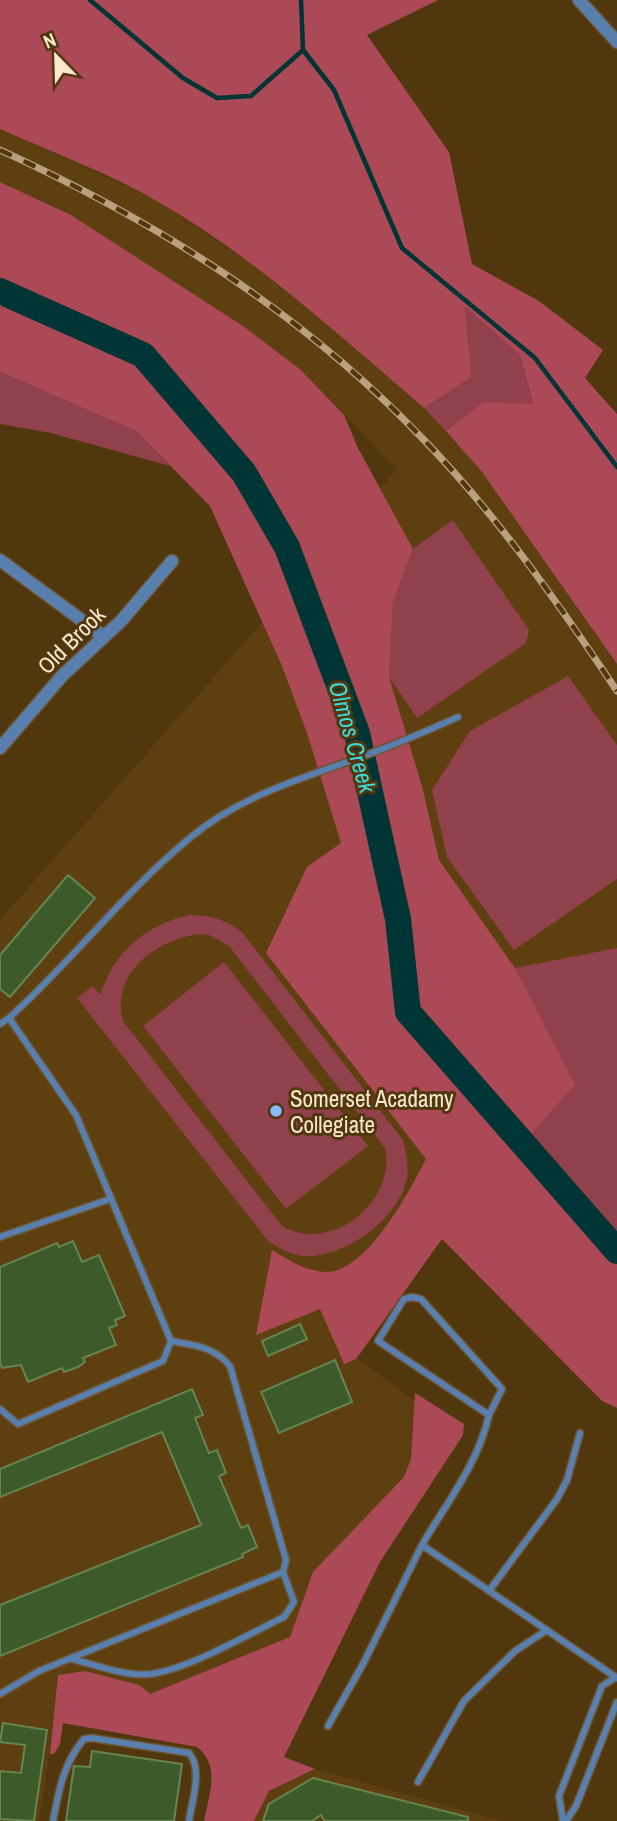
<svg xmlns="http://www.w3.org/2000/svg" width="617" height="1821" font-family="'Archivo Narrow',sans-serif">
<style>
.built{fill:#5d3f10}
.green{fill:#91414b;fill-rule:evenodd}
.forest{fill:#ab4956}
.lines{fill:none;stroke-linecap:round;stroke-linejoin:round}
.stream{stroke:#003535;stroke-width:4.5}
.river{stroke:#003535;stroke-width:26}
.building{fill:#3d5b2a;stroke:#668553;stroke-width:2}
.lane-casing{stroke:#6d532d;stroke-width:9}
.street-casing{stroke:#6d532d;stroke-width:15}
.lane{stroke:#587fae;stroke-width:6}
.street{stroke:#587fae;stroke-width:12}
.rail-casing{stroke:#b8a181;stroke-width:7}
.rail{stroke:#51370e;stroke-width:4.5;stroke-dasharray:13;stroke-linecap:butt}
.poi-dot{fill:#87bbfb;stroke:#51370e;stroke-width:2.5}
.labels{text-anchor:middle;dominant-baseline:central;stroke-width:6;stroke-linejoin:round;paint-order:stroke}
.street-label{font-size:23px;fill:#fde8ce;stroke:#51370e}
.poi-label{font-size:23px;fill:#fde8ce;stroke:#51370e;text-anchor:start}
.water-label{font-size:24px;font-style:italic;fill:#3adbda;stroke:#51370e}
</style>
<rect width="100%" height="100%" fill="#51370e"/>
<!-- built -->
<g class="built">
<path d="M0 129 155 199 249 263 307 307 436 418 482 472 617 664V1034L442 1239 357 1359 448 1424 310 1634 118 1720 55 1717 39 1821H0V920L397 469 301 370 243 326 71 215 0 182Z"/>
<path d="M315 1769 484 1816 504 1821H254L269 1791Z"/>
</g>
<!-- green -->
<g class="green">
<path d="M465 305 520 355 533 405 483 402 446 431 424 408 472 377Z"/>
<path d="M0 372 136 431 170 466 51 433 0 424Z"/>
<path d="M453 520 529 630 526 643 417 718 389 677 393 602 413 549Z"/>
<path d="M568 676 617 745V879L514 950 447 857 432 790 470 731Z"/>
<path d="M189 915C211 915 224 919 242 932L403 1140C406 1152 409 1165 407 1178 399 1219 345 1258 304 1256 291 1255 281 1249 269 1242L77 998 93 986 100 995C115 951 144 926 189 915ZM197 934 209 935 229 946 385 1148C397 1201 331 1255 282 1226L123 1021C110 973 156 941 197 934Z"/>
<path d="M617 948V1241L528 1138 574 1084 515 968Z"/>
<path d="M224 962 368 1146 286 1209 143 1026Z"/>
</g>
<!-- forest -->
<g class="forest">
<path d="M0 0H438L367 35 449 152 472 264 539 301 603 350 585 378 617 414V664L482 472 446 431 483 402 533 404 520 355 465 306 472 377 424 408C339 335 253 256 155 200 106 172 51 152 0 129Z"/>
<path d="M0 182 71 215 243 326 301 370 344 415 358 448 413 549 393 602 389 677 422 786 439 860 515 968 575 1084 528 1138 617 1241V1408L602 1401 442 1239 356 1359 344 1364 320 1309 256 1335 272 1250C290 1261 307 1272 328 1272 368 1270 410 1190 426 1159L266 953 307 867 341 843 308 736 282 666 210 506 136 431 0 372Z"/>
<path d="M415 1393 464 1424 463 1435 380 1562 284 1757 315 1769 269 1791 254 1821H204C209 1795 221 1766 197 1747L63 1723 60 1744 54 1754H50L58 1675 85 1671 139 1685 150 1694 290 1637 313 1572 404 1477 411 1459Z"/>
</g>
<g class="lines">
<!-- stream -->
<g class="stream">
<path d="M90 0 183 78 217 98 251 96 303 50"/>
<path d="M301 0 303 50 334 90 402 248 535 358 617 467"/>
</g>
<!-- river -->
<path class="river" d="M0 291 143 355 244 473 287 547 357 733 398 919 408 1012 617 1251"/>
</g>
<!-- building -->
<g class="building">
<path d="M68 875 95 898 10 997 0 989V955Z"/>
<path d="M73 1241 82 1262 99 1255 125 1316 115 1320 117 1325 109 1328 116 1345 83 1358 85 1362 78 1367 64 1372 62 1368 28 1382 21 1365 2 1368 0 1362V1267L57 1243 59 1247Z"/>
<path d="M300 1324 307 1339 268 1356 262 1341Z"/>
<path d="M335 1360 352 1402 279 1433 261 1392Z"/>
<path d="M192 1389 203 1415 195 1418 209 1453 217 1450 226 1473 219 1476 241 1528 248 1525 257 1547 242 1554 243 1557 0 1656V1605L201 1525 162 1432 0 1497V1469Z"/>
<path d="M3 1723 47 1730 34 1821 0 1819V1771L21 1773 25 1745 0 1742Z"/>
<path d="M92 1751 182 1764 174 1821H66L74 1766 90 1767Z"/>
<path d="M313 1778 468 1817V1821H325L321 1815 312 1821H263L269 1804Z"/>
</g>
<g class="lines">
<defs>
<g id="lane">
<path d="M0 1024 9 1018"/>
<path d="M0 1237 110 1199"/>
<path d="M0 1409 18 1424 163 1361 171 1341"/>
<path d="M422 1545C447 1502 478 1464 489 1415L378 1341 404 1299 412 1297 421 1299 502 1389 489 1415"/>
<path d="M489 1591 557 1499 567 1480 580 1433"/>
<path d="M72 1659C97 1665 126 1677 151 1674 191 1668 247 1635 284 1617L294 1602 283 1572"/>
<path d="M0 1694 39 1671 283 1572 286 1560 230 1366C214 1347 195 1345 171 1341L76 1115 9 1018C73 960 125 891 191 837 240 796 305 777 364 756 396 744 427 731 458 717"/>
<path d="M328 1726 363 1664 422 1545 617 1678"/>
<path d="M418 1782 464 1701 515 1651 547 1630"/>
<path d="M53 1821C59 1790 63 1764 84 1739L92 1738 189 1753C203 1769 192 1801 189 1821"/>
<path d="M563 1821 559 1796 602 1686 616 1677"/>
<path d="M566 1821 576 1806 617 1702"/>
</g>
<g id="street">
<path d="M579 0 617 42"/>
<path d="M0 560 103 636"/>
<path d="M0 748 62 676 122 620 172 561"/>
</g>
</defs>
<!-- lane casing -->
<use href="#lane" class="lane-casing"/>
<!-- street casing -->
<use href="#street" class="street-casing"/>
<!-- lane -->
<use href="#lane" class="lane"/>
<!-- street -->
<use href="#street" class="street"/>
<defs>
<path id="rail" d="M0 150C157 222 303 313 423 439 497 515 558 603 617 691"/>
</defs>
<!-- rail casing -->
<use href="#rail" class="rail-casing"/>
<!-- rail -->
<use href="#rail" class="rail"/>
</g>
<!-- markers -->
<circle class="poi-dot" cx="276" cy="1111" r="7"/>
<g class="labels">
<!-- street labels -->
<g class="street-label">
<text transform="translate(71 640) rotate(-45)">Old Brook</text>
</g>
<!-- poi labels -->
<g class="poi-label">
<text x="290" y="1098">Somerset Acadamy<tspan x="290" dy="26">Collegiate</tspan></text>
</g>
<!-- water labels -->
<g class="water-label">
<text transform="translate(353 737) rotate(74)">Olmos Creek</text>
</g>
</g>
<!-- north arrow -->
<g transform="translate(56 56) rotate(337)" stroke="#51370e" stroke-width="5" paint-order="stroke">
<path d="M0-5L12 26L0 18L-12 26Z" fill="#fde8ce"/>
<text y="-10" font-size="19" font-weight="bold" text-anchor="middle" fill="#fde8ce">N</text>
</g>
</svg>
